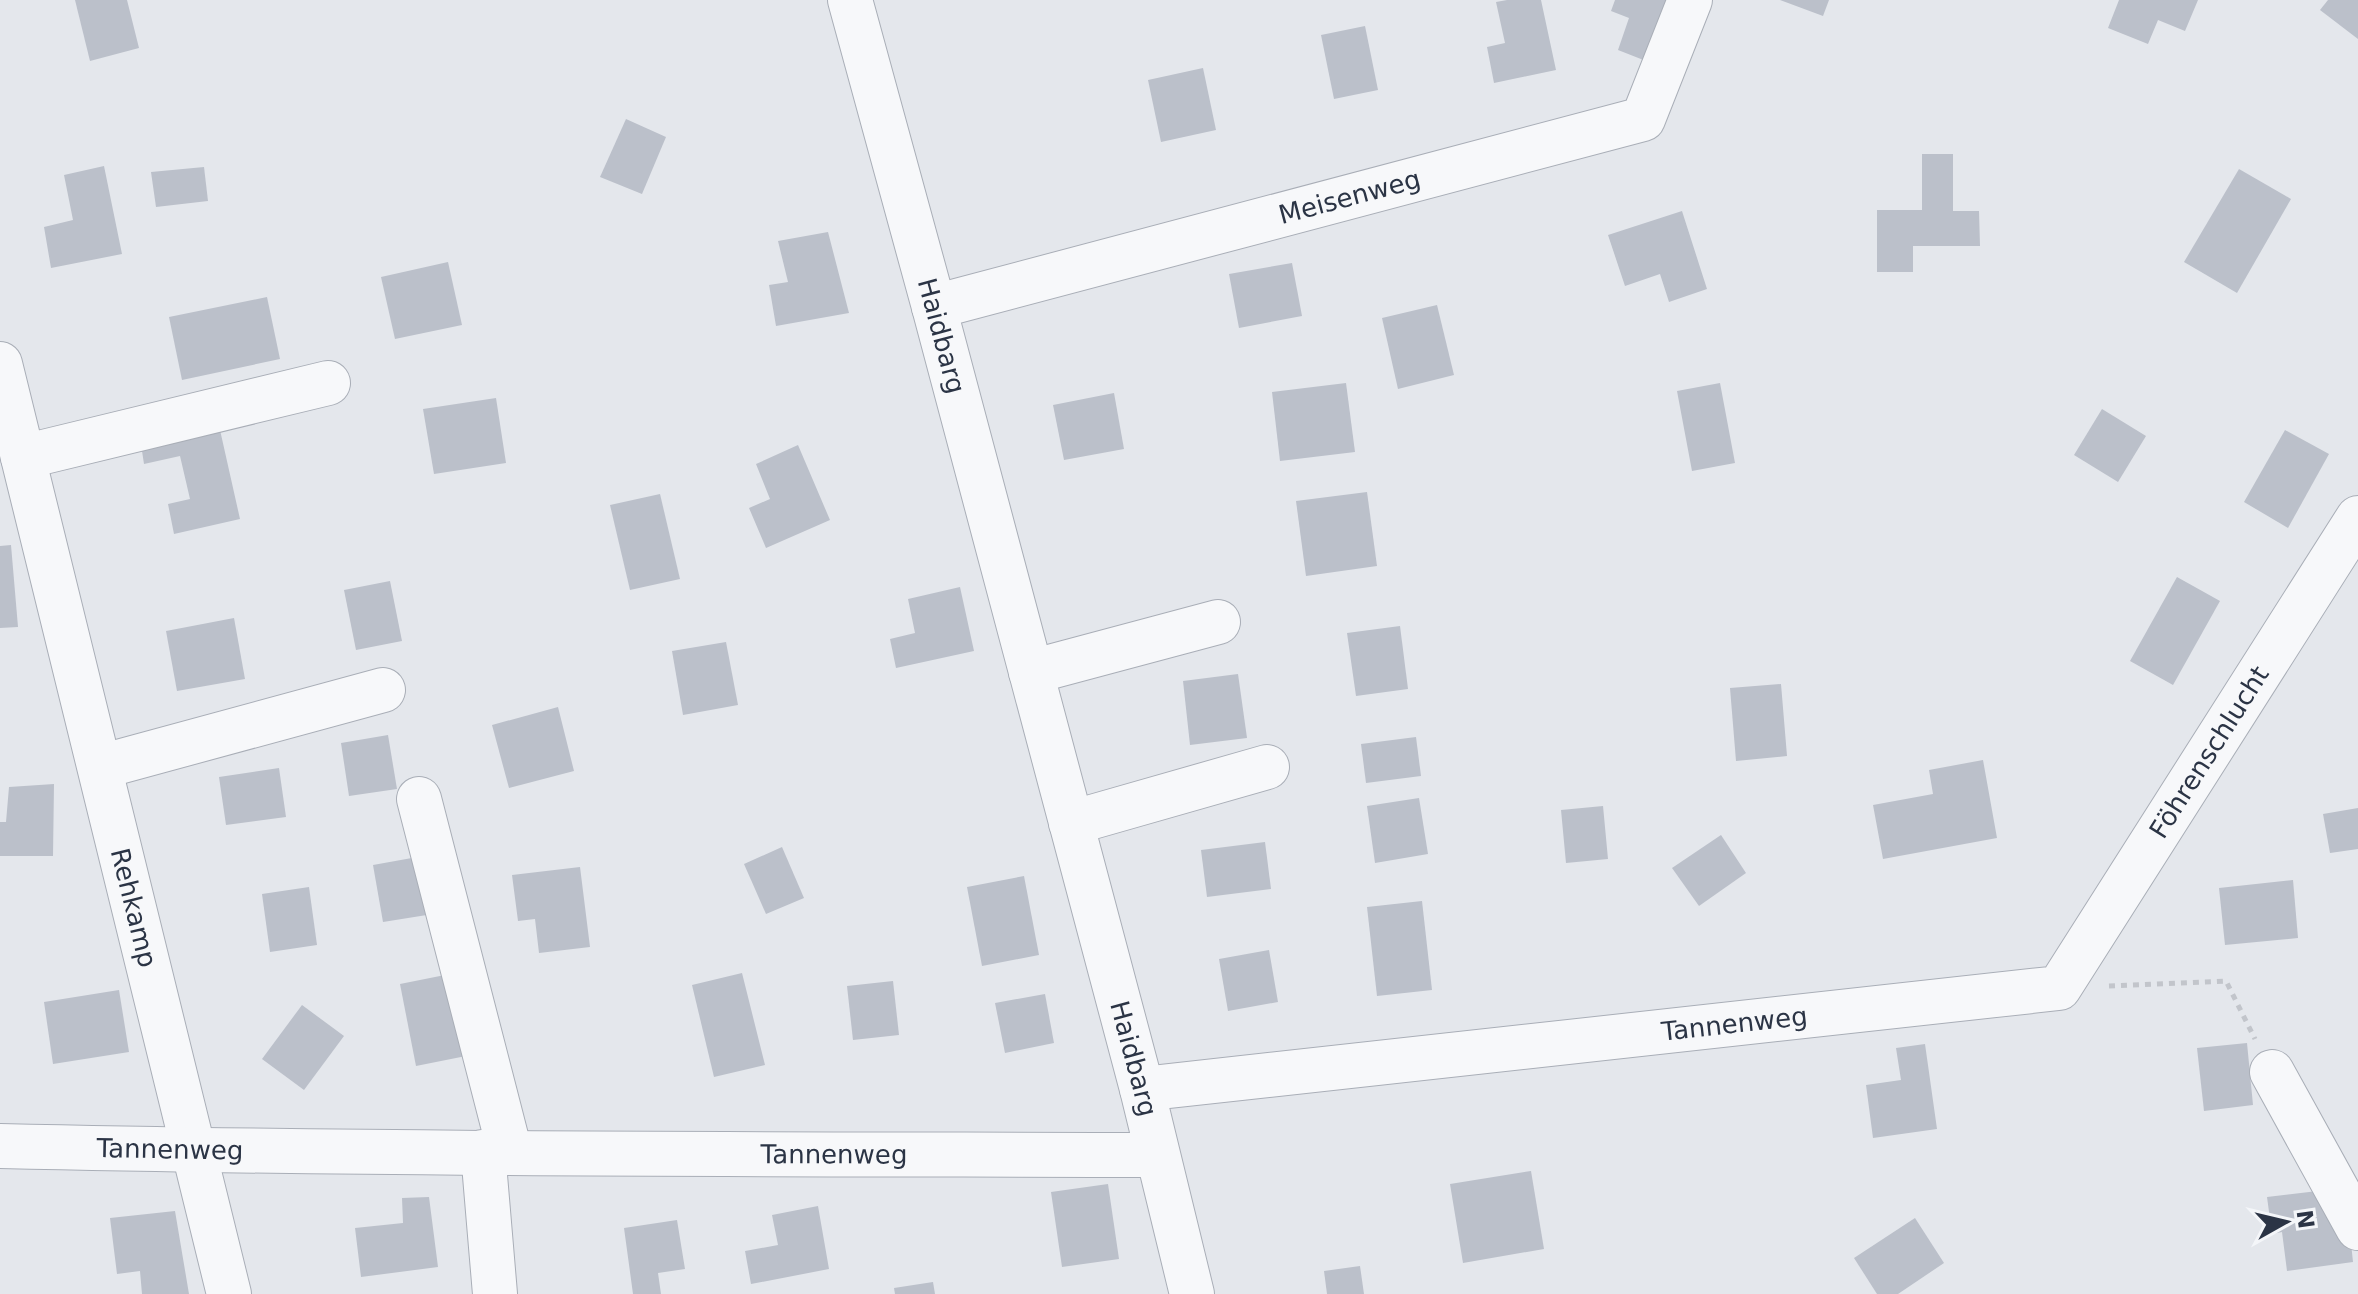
<svg xmlns="http://www.w3.org/2000/svg" width="2358" height="1294" font-family="'DejaVu Sans',sans-serif">
<style>
.building{fill:#bbc0ca}
.lines{fill:none;stroke-linecap:round;stroke-linejoin:round}
.minor-casing{stroke:#a9aeb7;stroke-width:46}
.path{stroke:#c2c5cb;stroke-width:5;stroke-dasharray:6 6;stroke-linecap:butt}
.minor{stroke:#f7f8fa;stroke-width:44}
.labels{text-anchor:middle;dominant-baseline:central;stroke-width:8;stroke-linejoin:round;paint-order:stroke}
.street-label{font-size:26px;fill:#2b3445;stroke:#f4f6f9}
</style>
<rect width="100%" height="100%" fill="#e4e7ec"/>
<!-- building -->
<g class="building">
<path d="M75 0H127L139 48 90 61Z"/>
<path d="M1507 0H1541L1556 70 1494 83 1487 47 1505 43 1496 2Z"/>
<path d="M1615 0H1669L1646 61 1618 50 1629 18 1611 11Z"/>
<path d="M1780 0H1829L1823 16Z"/>
<path d="M2119 0H2198L2185 31 2158 20 2148 44 2108 28Z"/>
<path d="M2328 0H2358V39L2320 10Z"/>
<path d="M1365 26 1378 90 1334 99 1321 35Z"/>
<path d="M1203 68 1216 130 1161 142 1148 80Z"/>
<path d="M626 119 666 137 642 194 600 177Z"/>
<path d="M1922 154H1953V211H1979L1980 246H1913V272H1877V210H1922Z"/>
<path d="M104 166 122 254 51 268 44 227 73 220 64 175Z"/>
<path d="M204 167 208 201 156 207 151 172Z"/>
<path d="M2239 169 2291 199 2237 293 2184 262Z"/>
<path d="M1682 211 1707 289 1669 302 1660 274 1625 286 1608 235Z"/>
<path d="M828 232 849 313 776 326 769 285 788 282 778 241Z"/>
<path d="M448 262 462 325 395 339 381 277Z"/>
<path d="M1292 263 1302 316 1239 328 1229 274Z"/>
<path d="M267 297 280 359 182 380 169 317Z"/>
<path d="M1437 305 1454 375 1398 389 1382 318Z"/>
<path d="M1346 383 1355 452 1280 461 1272 392Z"/>
<path d="M1720 383 1735 463 1692 471 1677 391Z"/>
<path d="M1114 393 1124 449 1064 460 1053 405Z"/>
<path d="M496 398 506 463 434 474 423 409Z"/>
<path d="M2102 409 2146 436 2118 482 2074 455Z"/>
<path d="M218 421 240 519 174 534 168 504 190 499 180 456 144 464 140 438Z"/>
<path d="M2285 430 2329 454 2288 528 2244 502Z"/>
<path d="M798 445 830 520 766 548 749 508 770 499 756 464Z"/>
<path d="M1367 492 1377 566 1306 576 1296 501Z"/>
<path d="M660 494 680 579 630 590 610 505Z"/>
<path d="M11 545 18 627 0 628V546Z"/>
<path d="M2177 577 2220 601 2173 685 2130 661Z"/>
<path d="M390 581 402 641 356 650 344 590Z"/>
<path d="M960 587 974 651 896 668 890 639 915 633 908 599Z"/>
<path d="M234 618 245 679 177 691 166 631Z"/>
<path d="M1400 626 1408 689 1356 696 1347 633Z"/>
<path d="M726 642 738 705 683 715 672 651Z"/>
<path d="M1238 674 1247 738 1190 745 1183 681Z"/>
<path d="M1781 684 1787 756 1736 761 1730 688Z"/>
<path d="M558 707 574 771 509 788 492 725Z"/>
<path d="M388 735 397 789 349 796 341 743Z"/>
<path d="M1416 737 1421 776 1366 783 1361 744Z"/>
<path d="M1983 760 1997 838 1883 859 1873 805 1933 794 1929 770Z"/>
<path d="M279 768 286 817 226 825 219 777Z"/>
<path d="M54 784 53 856H0V822H6L9 787Z"/>
<path d="M1419 798 1428 854 1375 863 1367 806Z"/>
<path d="M1603 806 1608 859 1566 863 1561 810Z"/>
<path d="M2358 808V849L2330 853 2323 814Z"/>
<path d="M1721 835 1746 873 1699 906 1672 868Z"/>
<path d="M1265 842 1271 889 1207 897 1201 850Z"/>
<path d="M782 847 804 898 766 914 744 864Z"/>
<path d="M423 856 433 914 383 922 373 865Z"/>
<path d="M580 867 590 947 539 953 535 919 518 921 512 875Z"/>
<path d="M1024 876 1039 955 982 966 967 887Z"/>
<path d="M2293 880 2298 938 2225 945 2219 888Z"/>
<path d="M309 887 317 945 270 952 262 894Z"/>
<path d="M1422 901 1432 990 1377 996 1367 907Z"/>
<path d="M1269 950 1278 1002 1228 1011 1219 959Z"/>
<path d="M742 973 765 1065 714 1077 692 985Z"/>
<path d="M450 974 466 1056 416 1066 400 984Z"/>
<path d="M893 981 899 1035 853 1040 847 986Z"/>
<path d="M119 990 129 1052 53 1064 44 1002Z"/>
<path d="M1045 994 1054 1043 1005 1053 995 1003Z"/>
<path d="M302 1005 344 1036 304 1090 262 1059Z"/>
<path d="M2247 1043 2253 1105 2204 1111 2197 1048Z"/>
<path d="M1925 1044 1937 1129 1873 1138 1866 1085 1901 1080 1896 1048Z"/>
<path d="M1531 1171 1544 1249 1463 1263 1450 1184Z"/>
<path d="M1108 1184 1119 1259 1062 1267 1051 1192Z"/>
<path d="M2326 1190 2331 1226 2349 1224 2353 1262 2287 1271 2282 1232 2272 1234 2267 1197Z"/>
<path d="M429 1197 438 1267 361 1277 355 1228 403 1223 402 1198Z"/>
<path d="M818 1206 829 1269 751 1284 745 1251 778 1245 772 1215Z"/>
<path d="M175 1211 189 1294H142L140 1271 117 1274 110 1218Z"/>
<path d="M1915 1218 1944 1263 1898 1294H1877L1854 1258Z"/>
<path d="M677 1220 685 1269 658 1273 661 1294H633L624 1228Z"/>
<path d="M1360 1266 1364 1294H1327L1324 1271Z"/>
<path d="M933 1282 935 1294H895L894 1288Z"/>
</g>
<g class="lines">
<defs>
<g id="minor">
<path id="s1" d="M850 0 934 307 1142 1089 1192 1294"/>
<path id="s2" d="M934 307 1643 119 1690 0"/>
<path id="s3" d="M0 364 229 1294"/>
<path d="M23 457 328 383"/>
<path d="M1031 672 1218 622"/>
<path d="M100 767 383 690"/>
<path d="M419 799 510 1152"/>
<path d="M1071 823 1267 767"/>
<path d="M2272 1072 2358 1228"/>
<path id="s4" d="M1142 1089 2059 988 2358 518"/>
<path id="s5" d="M0 1146C385 1155 771 1154 1156 1155"/>
<path d="M483 1152 495 1294"/>
</g>
</defs>
<!-- minor casing -->
<use href="#minor" class="minor-casing"/>
<!-- path -->
<path class="path" d="M2109 986 2226 981 2255 1039"/>
<!-- minor -->
<use href="#minor" class="minor"/>
</g>
<g class="labels">
<!-- street labels -->
<g class="street-label">
<text stroke="none"><textPath href="#s2" startOffset="430">Meisenweg</textPath></text>
<text stroke="none"><textPath href="#s1" startOffset="348">Haidbarg</textPath></text>
<text stroke="none"><textPath href="#s4" startOffset="1202">Föhrenschlucht</textPath></text>
<text stroke="none"><textPath href="#s3" startOffset="560">Rehkamp</textPath></text>
<text stroke="none"><textPath href="#s4" startOffset="596">Tannenweg</textPath></text>
<text stroke="none"><textPath href="#s1" startOffset="1096">Haidbarg</textPath></text>
<text stroke="none"><textPath href="#s5" startOffset="170">Tannenweg</textPath></text>
<text stroke="none"><textPath href="#s5" startOffset="834">Tannenweg</textPath></text>
</g>
</g>
<!-- north arrow -->
<g transform="translate(2286 1222) rotate(82)" stroke="#f4f6f9" stroke-width="6" paint-order="stroke">
<path d="M0-6L14 30L0 20L-14 30Z" fill="#2b3445"/>
<text y="-12" font-size="22" font-weight="bold" text-anchor="middle" fill="#2b3445">N</text>
</g>
</svg>
